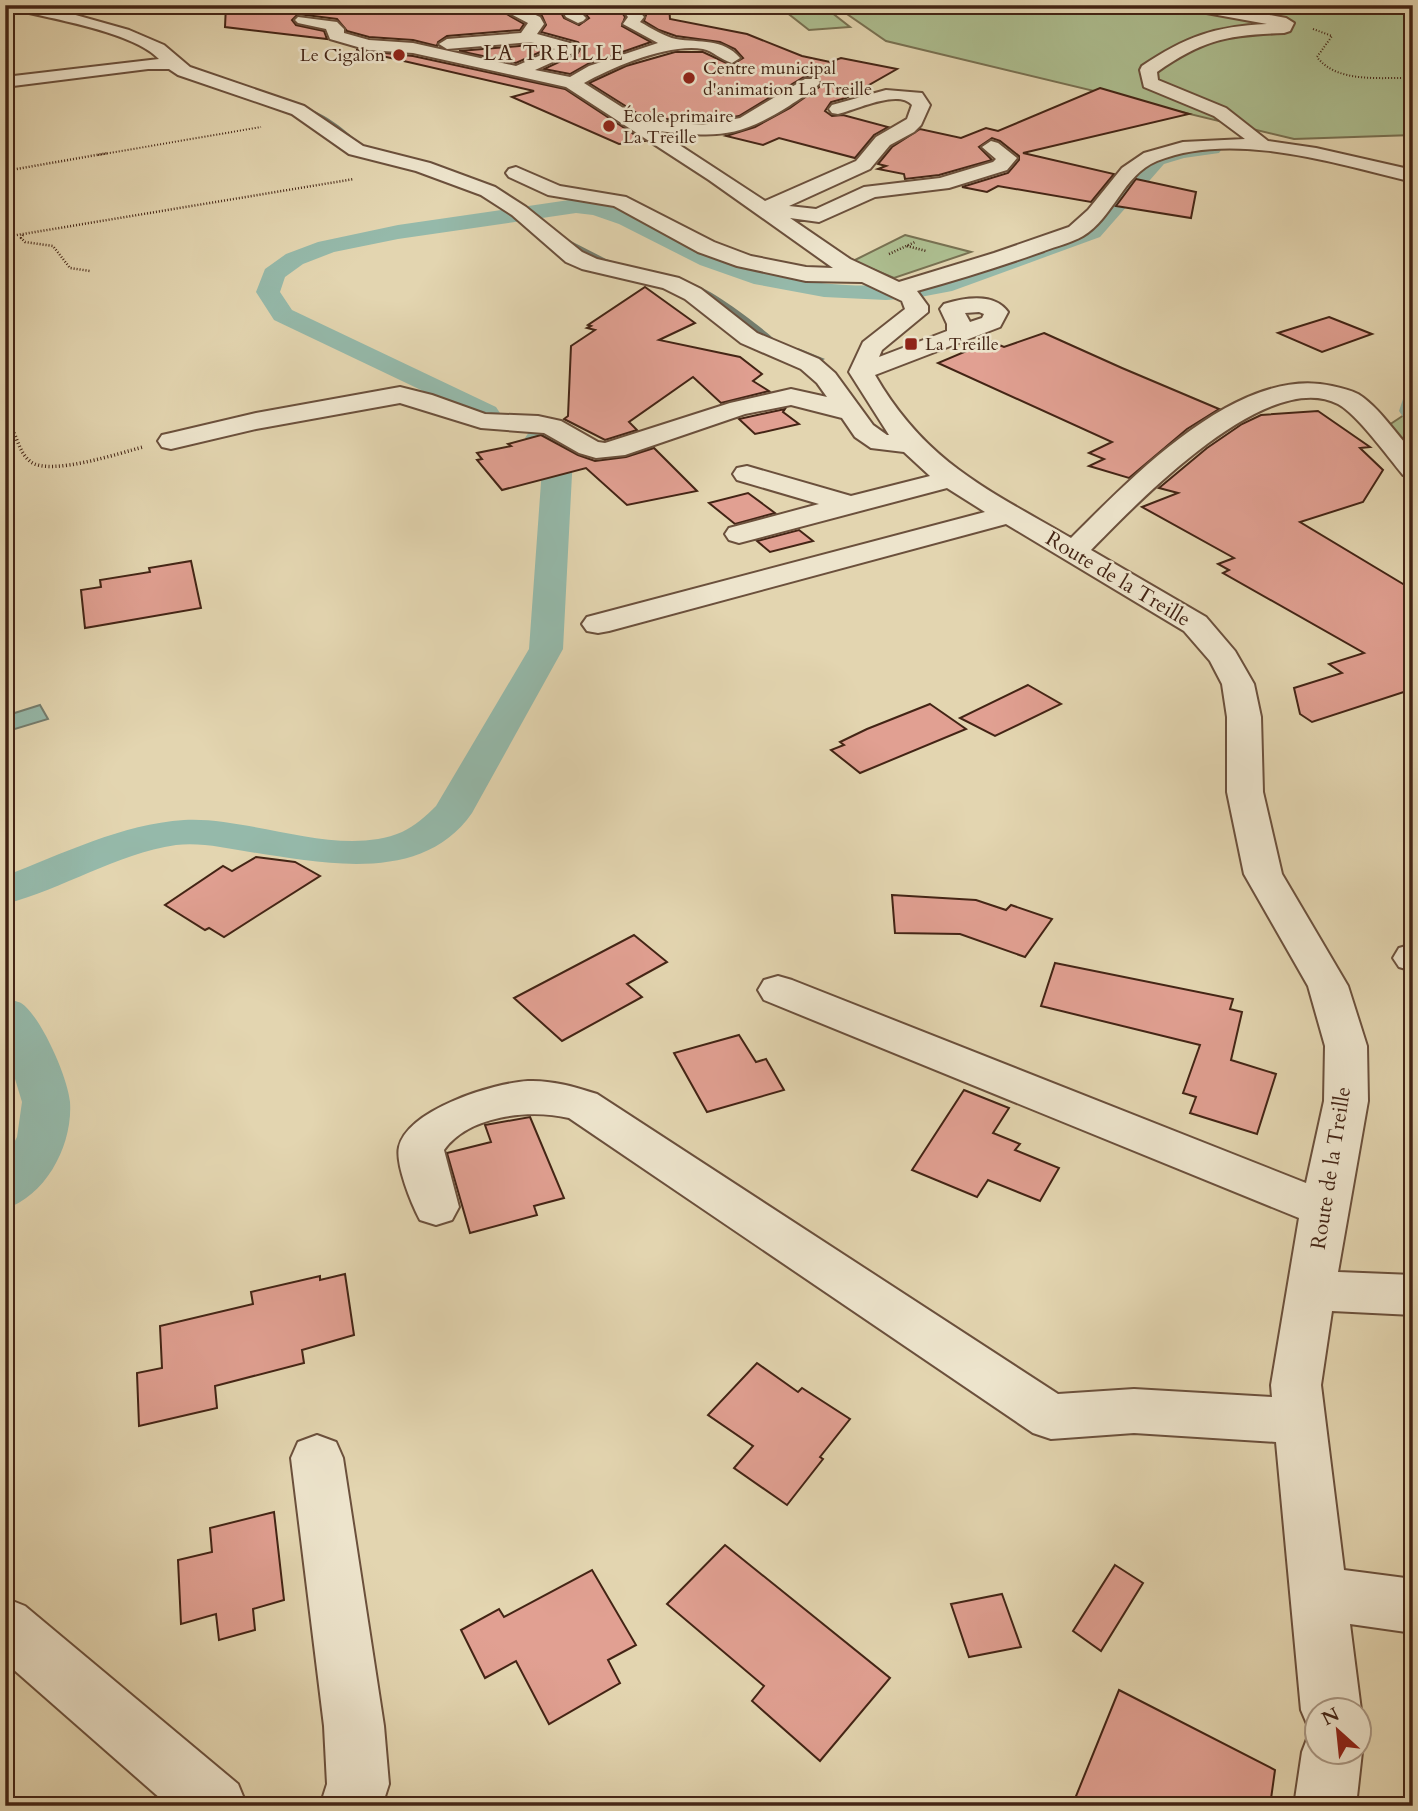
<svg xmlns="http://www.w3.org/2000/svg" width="1418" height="1811" font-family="Cardo,serif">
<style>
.green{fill:#adbe90;stroke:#787152;stroke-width:2}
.water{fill:#95b9aa;stroke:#747d6e;stroke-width:2}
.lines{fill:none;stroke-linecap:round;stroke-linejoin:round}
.stream{fill:#747d6e;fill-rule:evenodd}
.canal{fill:#95b9aa;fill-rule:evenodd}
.building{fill:#e1a092;stroke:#432415;stroke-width:2}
.minor-casing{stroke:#6b503c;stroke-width:4}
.path-far2{stroke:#432415;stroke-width:2;stroke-dasharray:1 2;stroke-linecap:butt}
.path-far1{stroke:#432415;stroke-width:2.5;stroke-dasharray:1 2;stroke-linecap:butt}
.path{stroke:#432415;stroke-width:3.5;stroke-dasharray:1 2.5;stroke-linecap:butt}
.minor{fill:#ede4cc;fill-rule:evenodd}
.poi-dot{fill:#8f2418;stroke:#ede4cc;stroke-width:2.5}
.labels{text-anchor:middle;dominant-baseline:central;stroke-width:5;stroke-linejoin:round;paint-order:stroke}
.far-poi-label{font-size:18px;fill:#432415;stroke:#ede4cc;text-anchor:start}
.far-quarter-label{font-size:21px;letter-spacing:2px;fill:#432415;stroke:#ede4cc}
.street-label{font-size:21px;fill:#432415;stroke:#ede4cc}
</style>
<rect width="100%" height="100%" fill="#e3d5b0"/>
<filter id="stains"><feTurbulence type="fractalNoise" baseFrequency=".00286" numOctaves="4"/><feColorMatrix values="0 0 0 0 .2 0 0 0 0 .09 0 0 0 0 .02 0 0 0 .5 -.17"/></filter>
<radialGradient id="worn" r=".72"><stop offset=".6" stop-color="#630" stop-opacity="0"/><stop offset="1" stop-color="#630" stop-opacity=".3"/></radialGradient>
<!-- green -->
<g class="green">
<path d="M822 5 850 27 809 30 781 8Z"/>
<path d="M834 5H1413V135L1294 139 886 41Z"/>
<path d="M905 235 971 252 894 278 853 261Z"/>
<path d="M1413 409V451L1383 429Z"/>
</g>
<!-- water -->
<path class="water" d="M40 705 48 719 5 732V716Z"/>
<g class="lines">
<!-- stream -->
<g class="stream">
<path d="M301 107C321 110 343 128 358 142L353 143 321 119 301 109Z"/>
<path d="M563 239H567L606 259 621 264 618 266 602 262 563 241Z"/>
<path d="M686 282C705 283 764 329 779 343L772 345 703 294 686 286Z"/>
<path d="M792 348H798L825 359 821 361 792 352Z"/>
</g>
<!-- canal -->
<g class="canal">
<path d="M1212 143 1219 145 1222 149 1219 153 1184 158 1164 164 1100 237 952 291 915 298 886 300 824 297 754 284 700 265 619 224 593 215 576 213 398 239 334 252 303 264 285 277 280 292 292 310 496 407 500 413 496 419 486 421 274 320 256 292 265 269 286 254 318 242 398 225 576 199C628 206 667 232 714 254 782 285 864 292 938 280L1084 227 1150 156 1181 146Z"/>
<path d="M1413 397V419L1403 417 1399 411 1403 399Z"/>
<path d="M539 429 559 437 573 455 563 649 472 813C422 885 323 863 250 852 226 848 200 842 176 845 115 854 64 889 5 904V876C62 854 122 824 184 820 250 816 339 859 402 832 415 826 426 816 436 806L529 649 543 455 525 438 529 432Z"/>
<path d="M5 999C10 1000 17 1001 21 1003 41 1016 68 1078 70 1102 73 1145 46 1196 5 1209V1160L17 1137 22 1102 5 1046Z"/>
</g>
</g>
<!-- building -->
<g class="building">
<path d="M226 5H491L524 24 520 30 447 36 438 42 437 46 413 40 369 37 347 31 337 19 298 14 292 20 296 25 324 31 327 39 225 27Z"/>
<path d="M521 5H562L560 11 564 18 579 25 589 18 581 9 582 5H617L625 17 622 26 651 42 588 64 570 74 544 69 578 53 581 47 578 42 541 32 546 25 542 16Z"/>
<path d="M638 5H669L670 19 747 34 802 56 830 62 841 58 897 69 846 98 831 102 825 111 832 116 843 115 888 127 874 135 855 158 779 138 763 145 726 136 755 127 790 108 822 85 817 76 804 77 739 116 703 122 643 117 589 83 626 66 675 52H703L731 65 743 58 735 49 720 42 676 36 659 30 644 21 646 15Z"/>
<path d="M531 45 547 49 516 63 459 51Z"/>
<path d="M356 50 413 56 565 89 644 141 619 144 512 97 534 91Z"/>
<path d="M1100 88 1189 114 1023 153 1114 174 1091 202 998 186 987 192 962 187 1008 173 1019 160V156L1000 141 992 138 979 147 992 160 939 175 905 179 904 174 878 169 886 166 878 164 892 147 920 129 961 138 986 128 998 131Z"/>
<path d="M1136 179 1196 192 1191 218 1116 206Z"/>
<path d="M645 287 695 323 659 340 740 357 762 374 753 381 769 391 721 403 693 377 629 422 637 430 605 440 564 419 568 416 571 346 595 330 587 328 591 326 588 325Z"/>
<path d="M1329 317 1372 334 1322 352 1278 333Z"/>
<path d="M1044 333 1122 368 1219 409 1187 429 1129 478 1089 466 1104 459 1089 453 1112 442 938 363 990 341 1004 347Z"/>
<path d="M785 409 783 412 799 424 755 434 739 419Z"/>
<path d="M1318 411 1370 447 1360 448 1383 470 1363 502 1300 522 1413 590V689L1312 722 1300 714 1294 688 1342 673 1329 664 1364 653 1223 573 1229 570 1218 564 1234 558 1142 507 1178 493 1159 488 1207 448 1242 424 1261 415Z"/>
<path d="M541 435 578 455 595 461 626 457 654 448 697 491 627 505 586 468 502 490 477 460 482 459 477 453 511 446 508 444Z"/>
<path d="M748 493 775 513 735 524 709 503Z"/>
<path d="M799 530 813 541 770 552 757 541Z"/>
<path d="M191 561 201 608 85 628 81 590 101 587 100 580 150 572 149 568Z"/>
<path d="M1028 685 1061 704 995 736 960 718Z"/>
<path d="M930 704 966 729 860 773 831 750 844 745 840 742 867 729Z"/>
<path d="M256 857 295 862 320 876 224 937 209 928 205 930 165 905 223 866 232 871Z"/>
<path d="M892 895 976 900 1006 910 1011 905 1052 919 1025 957 960 934 895 933Z"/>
<path d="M634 935 667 962 627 984 642 997 562 1041 514 998Z"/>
<path d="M1055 963 1233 999 1230 1009 1242 1012 1231 1060 1276 1074 1257 1134 1190 1113 1196 1097 1183 1093 1200 1045 1041 1006Z"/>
<path d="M739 1035 756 1062 766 1059 784 1090 707 1112 674 1053Z"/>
<path d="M964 1090 1009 1108 993 1133 1020 1144 1015 1150 1059 1168 1040 1201 988 1180 977 1197 912 1170Z"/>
<path d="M530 1117 564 1198 534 1206 537 1215 470 1233 447 1153 491 1142 485 1125Z"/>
<path d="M345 1274 354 1335 302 1350 304 1363 215 1386 217 1408 139 1426 137 1373 162 1368 160 1326 253 1304 251 1292 320 1276V1280Z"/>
<path d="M757 1363 798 1392 802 1388 850 1419 820 1457 823 1459 787 1505 734 1468 753 1446 708 1415Z"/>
<path d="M274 1512 284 1600 253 1609 255 1630 219 1640 216 1614 181 1624 178 1560 212 1552 210 1528Z"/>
<path d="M725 1545 890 1678 820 1761 752 1701 764 1686 667 1604Z"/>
<path d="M1115 1565 1143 1583 1101 1651 1073 1631Z"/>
<path d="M592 1570 636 1645 608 1660 620 1683 549 1724 516 1661 485 1678 461 1630 499 1609 504 1617Z"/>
<path d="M1002 1594 1021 1647 969 1657 951 1604Z"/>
<path d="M1119 1690 1275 1770 1270 1806H1072Z"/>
</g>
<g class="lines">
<defs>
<g id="minor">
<path d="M6 5H40L129 30 164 45 190 67 304 106 363 146 430 163 495 187 526 207 582 252 597 259 679 278 701 289 757 333 819 359 835 373 873 425 887 435H889L849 372 863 342 905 309 902 301 862 282 806 281 737 266 698 252 614 206 548 195 509 177 506 173 509 169 516 167 560 186 626 197 714 242 751 256 806 267 833 268 709 180 566 87 413 53 368 50 330 39 326 29 298 23 295 20 298 17 337 22 344 29V33L369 40 413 43 516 66 555 49 531 42 447 49 439 44 447 39 521 33 528 23 494 5H514L540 17 544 24 537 34 577 45 579 48 577 51 535 70 570 77 589 66 658 43 623 24 628 17 619 5H634L644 17 640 22C651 28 665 37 676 39 700 43 723 38 740 58L732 63C721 60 713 51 703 49 669 43 613 67 584 83L642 120 703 125 740 118 805 79H817L820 83C812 92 799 99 789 106 736 139 717 137 658 131L765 201 856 161 876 137 907 119 912 105C898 89 856 110 838 114L832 113 829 109 832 105 886 90 922 93 930 105 921 125 914 132 890 145 870 169 789 206 816 209 864 187 940 178 993 162 996 159 982 147 991 141 998 143 1017 158 1007 170 949 188 875 197 819 222 790 218 850 259 899 282 994 253 1069 227 1088 210 1122 168 1144 153 1183 142 1245 139 1214 116 1144 87 1140 70 1142 66C1185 37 1215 26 1267 24L1190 10 1183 5H1216L1286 18 1294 23 1290 31 1284 33C1228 35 1204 39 1157 72L1158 80 1226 108 1268 141 1316 148 1413 170V182C1336 164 1234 130 1157 161 1123 175 1114 217 1083 236 1071 243 1057 246 1044 251 1002 266 960 279 917 291L928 306V312L882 350 879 357 947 331V324L940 309 944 304C963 298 994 292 1008 312L1000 327 875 375C926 463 987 489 1071 538 1131 478 1239 364 1332 386 1341 388 1350 390 1358 394 1379 407 1396 434 1413 452V477L1403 475C1388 457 1357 414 1338 404 1267 367 1137 503 1091 550L1206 617 1235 651 1254 684 1261 717 1263 792 1282 874 1348 986 1367 1046 1368 1101 1338 1272 1413 1275V1315L1332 1311 1321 1385 1344 1570 1413 1579V1633L1350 1624 1361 1710 1358 1715V1710H1316V1752H1358V1743L1362 1752 1356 1806H1294L1302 1752 1310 1731 1301 1710 1276 1442 1134 1433 1051 1439 1033 1433 569 1118C530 1109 469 1115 444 1150L459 1207 452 1220 436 1225 420 1220C412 1205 395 1164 399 1147 408 1109 494 1083 528 1081 552 1080 575 1087 597 1094L1058 1394 1134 1389 1272 1397 1271 1385 1299 1218 764 1000 758 990 764 980 778 976 792 980 1306 1183 1324 1101 1325 1046 1308 986 1244 874 1227 792V717L1222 684 1210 661 1184 631 1006 524 609 631 598 633 587 631 582 624 587 617 985 512 947 488 739 543 729 540 725 534 729 528 819 504 737 480 733 474 737 468 747 466 851 496 930 476 904 452 871 448 855 437 842 418 791 405 745 414 625 455 596 458 579 453 544 433 481 428 400 403 256 429 171 449 162 447 158 441 162 435 171 433 256 413 400 387 432 395 485 414 538 416 561 421 598 442 605 443 730 403 791 389 827 397 817 383 801 369 741 343 685 299 663 288 582 269 566 262 512 215 481 195 416 171 349 154 292 114 178 75 169 69H148L5 87V77L159 59C133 31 46 18 8 8ZM979 312 984 314 982 318 970 322 965 313Z"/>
<path d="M565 5H580L578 10 586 18 583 21 578 23 566 17 562 10Z"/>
<path d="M1413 944V971L1399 967 1393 958 1399 948Z"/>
<path d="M317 1435 336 1442 343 1458 384 1726 389 1784 382 1806H320L327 1784 324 1726 291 1458 298 1442Z"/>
<path d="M5 1598 25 1606 238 1784 247 1806H169L5 1662Z"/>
</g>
</defs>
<!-- minor casing -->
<use href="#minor" class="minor-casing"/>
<!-- path-far2 -->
<g class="path-far2">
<path d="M1313 29 1332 36 1317 57C1337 84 1383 77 1413 78"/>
<path d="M98 155 261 127"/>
</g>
<!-- path-far1 -->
<g class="path-far1">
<path d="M5 171 108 153"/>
<path d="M23 235 21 238 25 242 53 246 70 268 90 271"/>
<path d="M5 237 354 179"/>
<path d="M907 246 926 251"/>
<path d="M889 254 915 242"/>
</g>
<!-- path -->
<path class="path" d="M5 414C15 427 17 452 31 462 51 476 120 453 143 447"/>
<!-- minor -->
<use href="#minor" class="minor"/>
</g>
<!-- markers -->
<g class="poi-dot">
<circle cx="399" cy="55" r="7"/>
<circle cx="689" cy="78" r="7"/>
<circle cx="609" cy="126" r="7"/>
<rect x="904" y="337" width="14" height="14" rx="3.5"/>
</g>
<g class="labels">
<!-- far-poi labels -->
<g class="far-poi-label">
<text x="385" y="55" text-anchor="end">Le Cigalon</text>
<text x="703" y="68">Centre municipal<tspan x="703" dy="21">d'animation La Treille</tspan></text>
<text x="623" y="116">École primaire<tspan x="623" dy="21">La Treille</tspan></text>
<text x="925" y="344">La Treille</text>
</g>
<!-- far-quarter labels -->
<g class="far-quarter-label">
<text x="554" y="53">LA TREILLE</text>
</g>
<!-- street labels -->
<g class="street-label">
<text transform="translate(1118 579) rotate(31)">Route de la Treille</text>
<text transform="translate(1331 1168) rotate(-81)">Route de la Treille</text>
</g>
</g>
<!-- margin -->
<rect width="1418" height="1811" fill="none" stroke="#e3d5b0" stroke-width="28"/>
<rect x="7" y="7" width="1404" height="1797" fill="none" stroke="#432415" stroke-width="3.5"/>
<rect x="14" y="14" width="1390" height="1783" fill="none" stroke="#432415" stroke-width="2"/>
<!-- north arrow -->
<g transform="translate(1338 1731) rotate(333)"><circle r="33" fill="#ede4cc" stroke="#a99783" stroke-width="2"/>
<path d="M0-5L12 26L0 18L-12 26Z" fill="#8f2418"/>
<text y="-10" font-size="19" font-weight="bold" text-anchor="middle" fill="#432415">N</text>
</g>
<rect width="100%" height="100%" filter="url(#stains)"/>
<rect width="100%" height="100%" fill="url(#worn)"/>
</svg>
